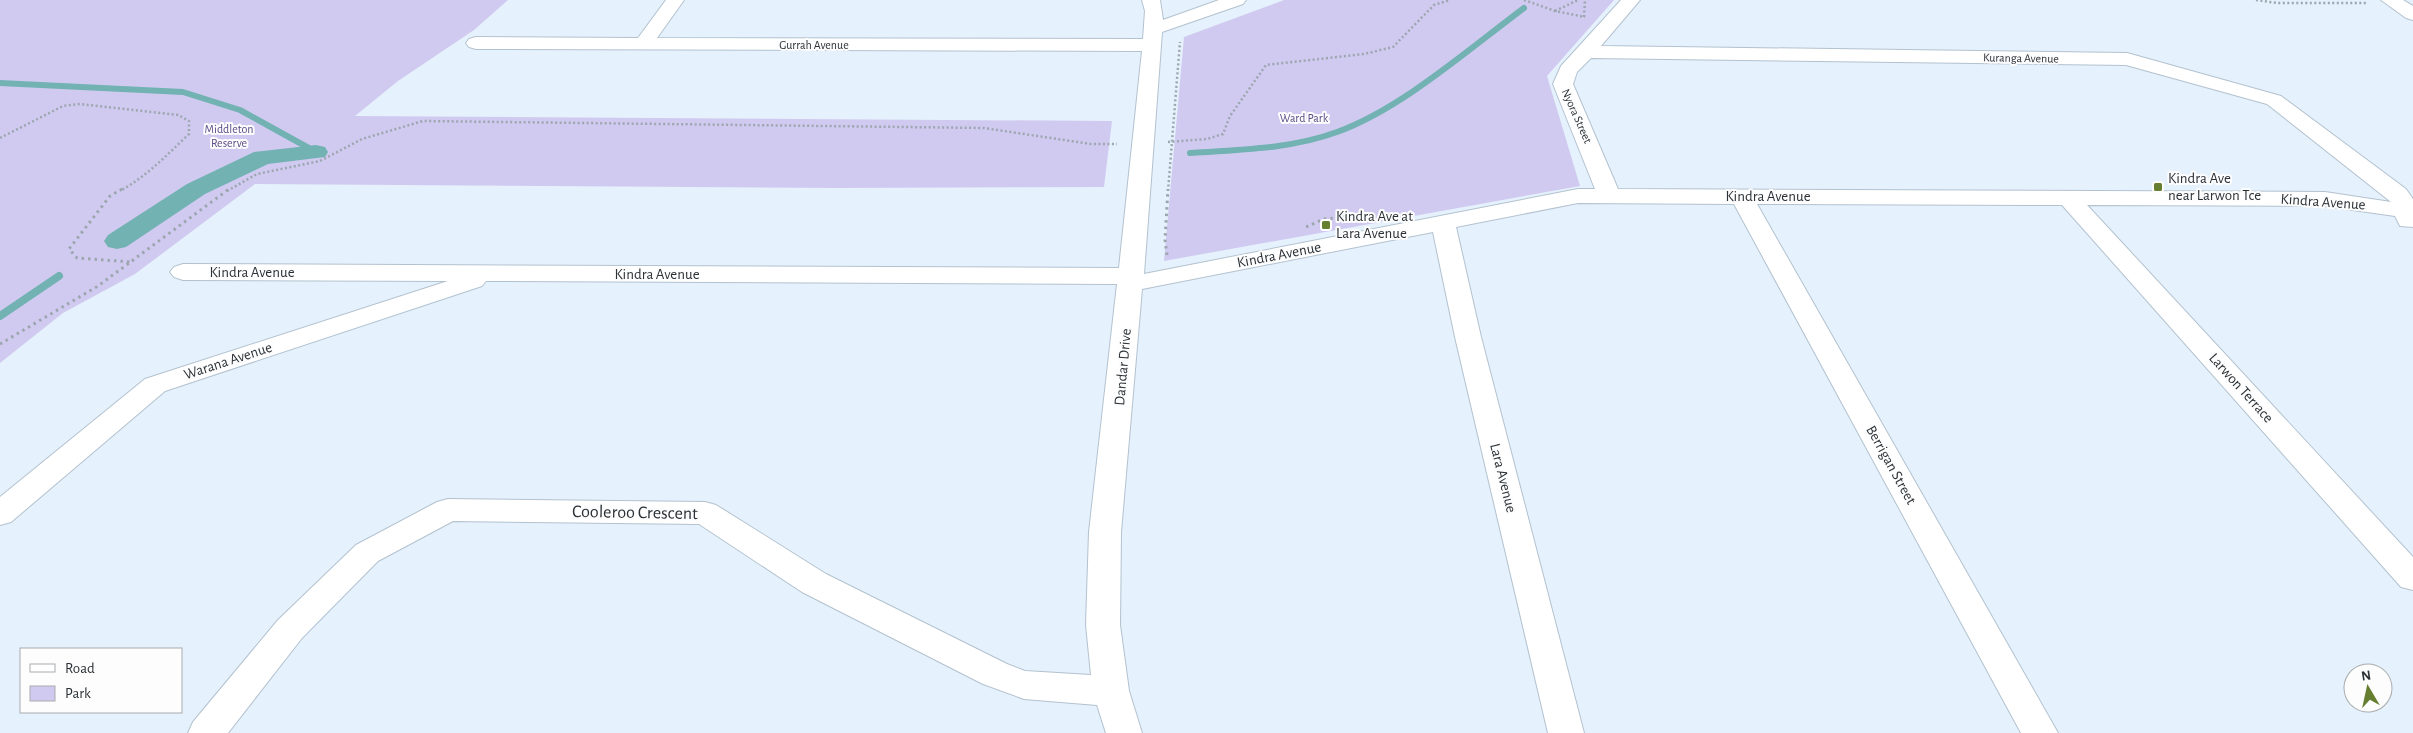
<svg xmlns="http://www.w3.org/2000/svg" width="2413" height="733" font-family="'Alegreya Sans',sans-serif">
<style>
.green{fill:#d1caf0}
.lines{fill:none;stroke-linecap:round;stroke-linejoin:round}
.stream-far1{stroke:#72b2b3;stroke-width:6}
.stream{stroke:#72b2b3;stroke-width:8}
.canal{fill:#72b2b3;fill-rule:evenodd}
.minor-casing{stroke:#b3c2cf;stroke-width:2}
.path-far1{stroke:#9ca6af;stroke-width:2.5;stroke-dasharray:2 2.5;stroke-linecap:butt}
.path{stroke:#9ca6af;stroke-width:3;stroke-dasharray:2.5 4;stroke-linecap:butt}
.minor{fill:#fff;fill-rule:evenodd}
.poi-dot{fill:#667e30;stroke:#fdfdfd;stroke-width:2}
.labels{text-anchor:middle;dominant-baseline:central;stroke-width:4;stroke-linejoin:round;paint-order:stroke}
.far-street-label{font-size:12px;fill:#2b3136;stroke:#fdfdfd}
.far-park-label{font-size:12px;fill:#5a4b87;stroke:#fdfdfd}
.poi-label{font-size:15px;fill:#2b3136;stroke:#fdfdfd;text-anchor:start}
.street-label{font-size:15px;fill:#2b3136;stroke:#fdfdfd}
.near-street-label{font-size:18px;fill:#2b3136;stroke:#fdfdfd}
</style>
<rect width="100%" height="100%" fill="#e5f1fc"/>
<!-- green -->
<g class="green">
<path d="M0 0H508L474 30 398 81 355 116 1112 121 1104 187 836 188 255 184 135 274 63 313 0 363Z"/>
<path d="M1284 0H1614L1547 76 1580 186 1164 261 1184 37Z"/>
</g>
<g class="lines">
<!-- stream-far1 -->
<g class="stream-far1">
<path d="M0 83 183 92 240 110 316 152"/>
<path d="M1190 153C1238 150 1291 149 1337 132 1401 109 1469 49 1524 8"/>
</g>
<!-- stream -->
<path class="stream" d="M0 316 59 276"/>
<!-- canal -->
<path class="canal" d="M316 145 325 147 328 152 325 157 268 164 205 194 126 247 117 249 108 247 104 241 108 235 187 184 254 152Z"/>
<defs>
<g id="minor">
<path d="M666 0H684L657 38 1143 39 1145 11 1142 0H1160L1163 20 1219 0H1246L1243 4 1162 32 1144 274 1578 189H1595L1553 84 1561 66 1621 0H1640L1601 46 2127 53 2281 96 2406 189 2413 199V227L2400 226 2395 216 2325 206 2087 205 2413 557V590L2401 587 2062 205 1757 204 2058 733H2021L1734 204 1578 203 1456 227 1481 337 1584 733H1548L1455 337 1433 232 1142 289 1121 532 1120 625 1129 691 1142 733H1106L1097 705 1024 699 983 684 802 592 699 524 453 521 378 561 302 638 228 733H188L193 722 278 620 356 545 437 502 448 499 705 502 716 505 826 574 1007 664 1025 671 1091 675 1086 625 1089 532 1117 284 486 281 482 286 165 391 11 522 0 525V497L145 379 448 281 183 280 174 277 170 272 174 267 183 264 1119 268 1142 51 476 49 469 47 466 43 469 39 476 37 638 38ZM1591 58 2126 65 2267 104 2391 202 2325 192 1618 189 1573 84 1577 72Z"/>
<path d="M2381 0H2403L2413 6V20L2406 18Z"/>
</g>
</defs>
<!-- minor casing -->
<use href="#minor" class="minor-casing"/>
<!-- path-far1 -->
<g class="path-far1">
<path d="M1524 0 1555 11 1585 17"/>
<path d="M2256 0 2277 3H2367"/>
<path d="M1555 11 1578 0"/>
<path d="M1584 17 1585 0"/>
<path d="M0 138 63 106 80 104 178 115 189 121V134C167 155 147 176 120 191"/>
<path d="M1168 142 1207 139 1223 134 1230 116 1266 65 1364 54 1393 47 1434 5 1450 0"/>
<path d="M227 191 257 174 320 161 362 139 423 121 984 128 1091 144H1117"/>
<path d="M1168 191 1180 42"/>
</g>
<!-- path -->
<g class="path">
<path d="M122 189 110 196 69 249 77 258 132 262"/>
<path d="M1306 227 1324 219 1351 217"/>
<path d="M1167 255 1165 240 1168 189"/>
<path d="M0 344 98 286 229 189"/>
</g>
<!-- minor -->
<use href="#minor" class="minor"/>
</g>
<!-- markers -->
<g class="poi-dot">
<rect x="2153" y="182" width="10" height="10" rx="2.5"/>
<rect x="1321" y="220" width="10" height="10" rx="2.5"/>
</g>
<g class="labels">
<!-- far-street labels -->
<g class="far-street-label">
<text x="814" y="45">Gurrah Avenue</text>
<text transform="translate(2021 58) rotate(1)">Kuranga Avenue</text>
<text transform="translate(1577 116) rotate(66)">Nyora Street</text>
</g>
<!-- far-park labels -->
<g class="far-park-label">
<text x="1304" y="118">Ward Park</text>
<text x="229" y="129">Middleton<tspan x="229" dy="14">Reserve</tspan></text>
</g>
<!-- poi labels -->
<g class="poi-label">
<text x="2168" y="178">Kindra Ave<tspan x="2168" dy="17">near Larwon Tce</tspan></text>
<text x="1336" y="216">Kindra Ave at<tspan x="1336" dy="17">Lara Avenue</tspan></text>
</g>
<!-- street labels -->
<g class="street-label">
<text x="1768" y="196">Kindra Avenue</text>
<text transform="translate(2323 202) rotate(4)">Kindra Avenue</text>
<text transform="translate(1279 255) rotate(-11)">Kindra Avenue</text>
<text x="252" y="272">Kindra Avenue</text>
<text x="657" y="274">Kindra Avenue</text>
<text transform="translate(228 361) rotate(-18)">Warana Avenue</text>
<text transform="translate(1123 367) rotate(-85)">Dandar Drive</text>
<text transform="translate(2241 388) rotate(48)">Larwon Terrace</text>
<text transform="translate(1891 465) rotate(61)">Berrigan Street</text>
<text transform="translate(1503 478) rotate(76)">Lara Avenue</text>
</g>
<!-- near-street labels -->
<g class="near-street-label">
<text transform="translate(635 513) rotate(1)">Cooleroo Crescent</text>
</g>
</g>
<!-- legend -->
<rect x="20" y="648" width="162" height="65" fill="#fdfdfd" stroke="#a9abad"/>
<rect x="30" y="664" width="25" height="8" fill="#ffffff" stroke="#a9abad"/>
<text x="65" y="673" font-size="15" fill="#2b3136">Road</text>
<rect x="30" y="686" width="25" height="15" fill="#d1caf0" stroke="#a9abad"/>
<text x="65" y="698" font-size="15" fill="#2b3136">Park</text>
<!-- north arrow -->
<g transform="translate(2368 688) rotate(351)"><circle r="24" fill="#fdfdfd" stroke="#a9abad"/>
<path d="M0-4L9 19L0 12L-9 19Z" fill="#667e30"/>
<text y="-8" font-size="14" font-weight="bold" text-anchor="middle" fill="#2b3136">N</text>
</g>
</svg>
